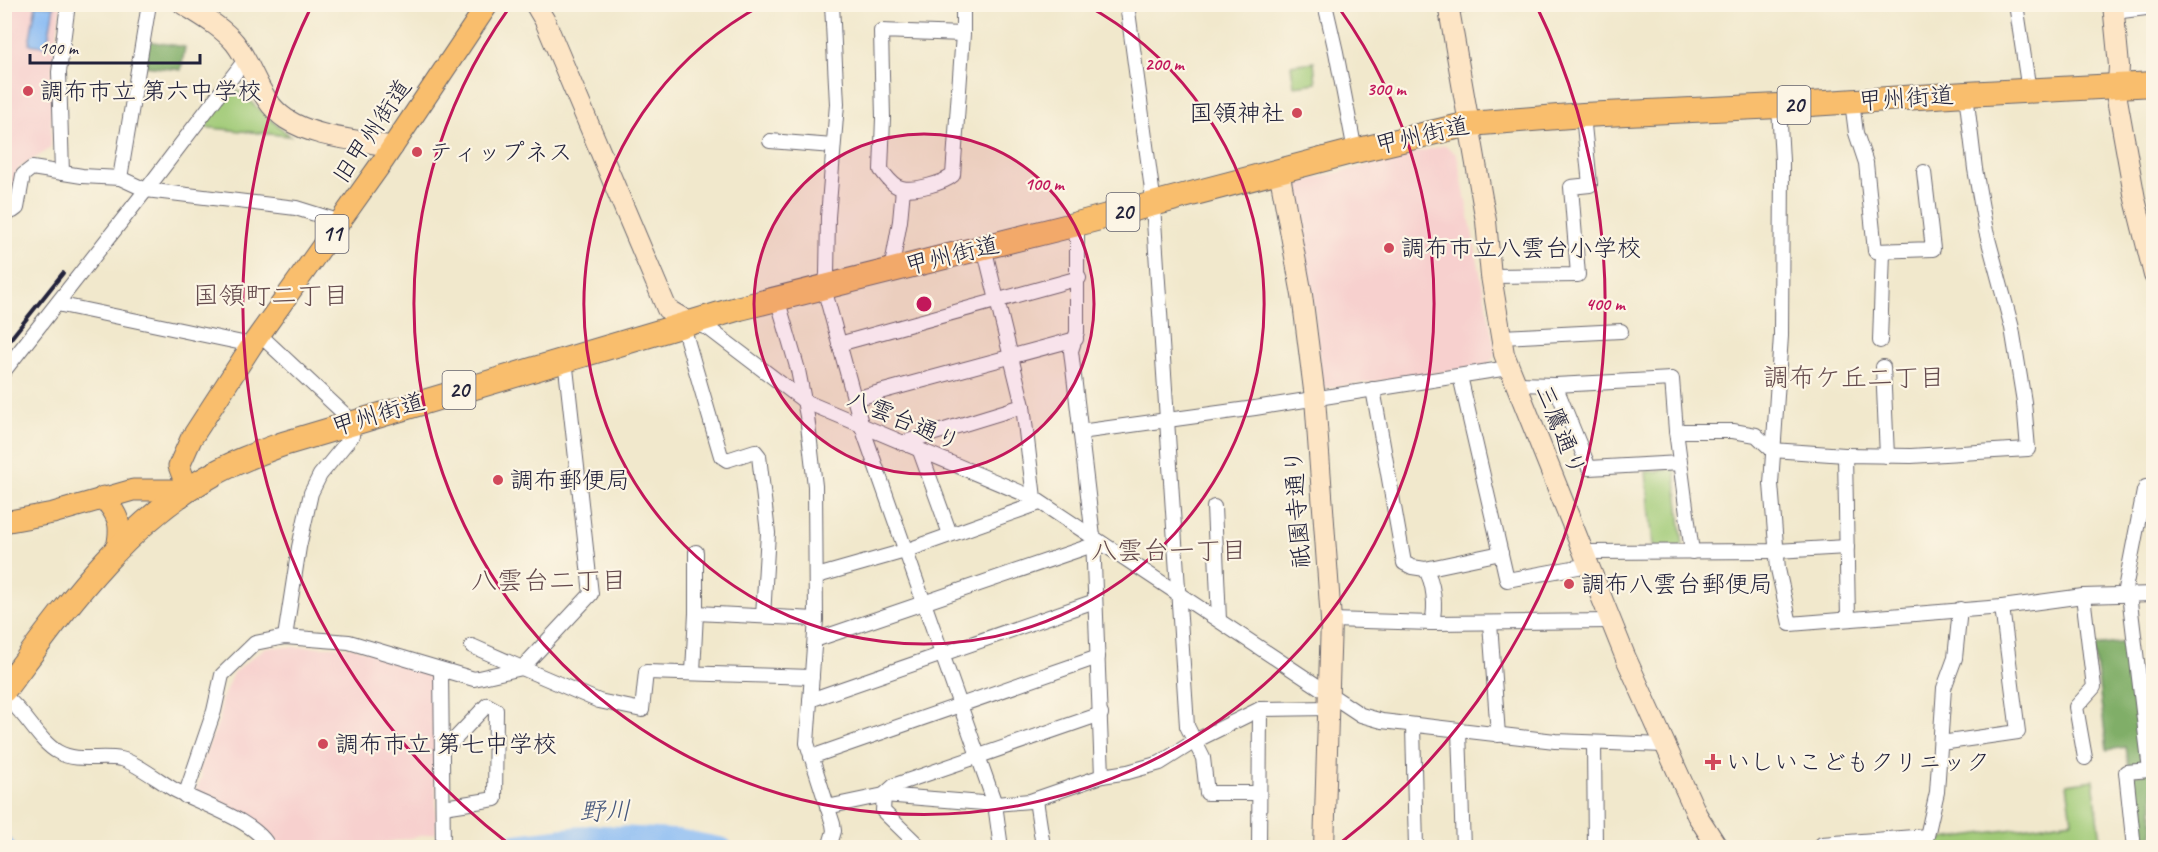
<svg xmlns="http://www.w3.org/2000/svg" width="2158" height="852" font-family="Caveat,'Klee One',sans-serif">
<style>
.built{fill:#f7d0ce}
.green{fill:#a0ca77;stroke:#617659;stroke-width:1.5}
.forest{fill:#80ae68;stroke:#516852;stroke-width:1.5}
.water{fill:#87baf4;stroke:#546e98;stroke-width:1.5}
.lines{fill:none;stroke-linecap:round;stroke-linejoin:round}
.river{stroke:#87baf4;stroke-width:21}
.street-casing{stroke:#6a676e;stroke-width:16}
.secondary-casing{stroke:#6a676e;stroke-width:22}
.primary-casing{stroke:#6a676e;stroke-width:23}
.highway-casing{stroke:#6a676e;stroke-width:26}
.street{stroke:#fff;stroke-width:14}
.secondary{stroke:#fde5c5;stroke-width:20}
.primary{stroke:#f9be6d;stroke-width:21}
.highway{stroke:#f9be6d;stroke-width:24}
.rail{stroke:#22223b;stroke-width:4}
.ring{fill:none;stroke:#c2185b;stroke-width:3}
.poi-dot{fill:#d1495b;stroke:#fcf5e5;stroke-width:2}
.labels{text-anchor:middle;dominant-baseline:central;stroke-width:4.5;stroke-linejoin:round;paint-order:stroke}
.shield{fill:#fcf5e5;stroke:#63616e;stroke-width:1.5}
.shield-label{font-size:22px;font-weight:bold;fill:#22223b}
.poi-label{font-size:24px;fill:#22223b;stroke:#fcf5e5;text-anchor:start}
.street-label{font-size:24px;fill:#22223b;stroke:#fcf5e5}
.neighbourhood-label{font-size:26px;fill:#664d4f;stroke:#fcf5e5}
.water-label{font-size:26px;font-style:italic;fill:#45577c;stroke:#fcf5e5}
.centre{fill:#c2185b;stroke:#fcf5e5;stroke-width:3}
.ring-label{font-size:18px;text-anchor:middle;font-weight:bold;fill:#c2185b;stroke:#fcf5e5;stroke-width:4.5;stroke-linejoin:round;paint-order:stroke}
</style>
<rect width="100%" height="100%" fill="#fcf5e5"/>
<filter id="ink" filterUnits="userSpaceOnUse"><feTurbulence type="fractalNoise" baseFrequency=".0167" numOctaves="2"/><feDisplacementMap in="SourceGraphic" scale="12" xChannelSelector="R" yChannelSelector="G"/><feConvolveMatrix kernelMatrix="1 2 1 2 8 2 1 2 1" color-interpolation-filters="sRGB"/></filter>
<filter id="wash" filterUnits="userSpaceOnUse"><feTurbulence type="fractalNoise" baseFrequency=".008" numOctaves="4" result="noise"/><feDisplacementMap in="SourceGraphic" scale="24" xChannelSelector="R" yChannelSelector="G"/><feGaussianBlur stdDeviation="1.35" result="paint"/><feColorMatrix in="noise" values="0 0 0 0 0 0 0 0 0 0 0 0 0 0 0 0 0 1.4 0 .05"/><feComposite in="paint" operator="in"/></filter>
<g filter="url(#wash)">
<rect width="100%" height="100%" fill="#f1e8cc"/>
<!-- built -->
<g class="built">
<path d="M4 5H61L52 72 51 148 18 169 10 206 4 207Z"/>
<path d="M1445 145 1457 155 1496 354 1487 366 1321 389 1315 311 1289 185Z"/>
<path d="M266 647H352L432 672 436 680V833L362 847H274L276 841 227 805 195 790 202 777 199 769 220 718 221 701 233 673Z"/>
</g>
<!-- green -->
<g class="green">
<path d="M1314 62 1316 83 1294 86 1291 65Z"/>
<path d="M238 91 290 136 201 127 227 92Z"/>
<path d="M1675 469 1683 546H1653L1646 472Z"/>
<path d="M2093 780 2102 847 1899 848 1898 845 2072 821 2067 784Z"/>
</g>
<!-- forest -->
<g class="forest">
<path d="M148 41 185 47 181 70 145 66Z"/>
<path d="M2126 642 2142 766 2129 768 2126 747 2107 750 2094 646Z"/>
<path d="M2153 771V836L2142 838 2130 776Z"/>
</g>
<!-- water -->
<path class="water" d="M36 5 54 6 47 47 29 44Z"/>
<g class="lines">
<!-- river -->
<g class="river">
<path d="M4 847 5 848"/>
<path d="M488 848 594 835 680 840 722 848"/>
</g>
</g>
</g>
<g filter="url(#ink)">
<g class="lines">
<defs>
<g id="street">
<path d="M832 4 837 104 828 217 827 274 825 286 827 299 862 427 995 804 1001 848"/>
<path d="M963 4V34L881 31 883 118 881 170C887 177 893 187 902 188 915 191 944 183 953 175L963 34"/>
<path d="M1127 4 1152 190 1187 726 1203 758 1207 793H1259"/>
<path d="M1325 4 1336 52 1355 151"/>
<path d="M2016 4 2029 91"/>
<path d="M1448 6 1465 4"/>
<path d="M2114 12 2154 7"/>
<path d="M1852 102 1856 133 1866 163 1875 251 1933 249 1924 172"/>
<path d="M1779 106 1782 161 1781 336 1771 484 1778 569 1790 624 2002 607 2083 596 2154 594"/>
<path d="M770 141 833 146"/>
<path d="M62 173 59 72 68 4"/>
<path d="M120 178 149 4"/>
<path d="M4 212 13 211 17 208 23 175 32 168 82 176 120 178 146 190 296 208 341 222"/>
<path d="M984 247 1023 406 1034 498"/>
<path d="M891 271 900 221 903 189"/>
<path d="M1491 276 1578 275 1571 187 1590 185 1583 115"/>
<path d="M777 298 798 370 807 416 815 486 816 619 807 743 833 824 834 831 829 848"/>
<path d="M57 304 252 345"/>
<path d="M260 335 353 422 352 436 320 475 311 493 299 547 285 637"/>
<path d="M1501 337 1621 331"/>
<path d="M1880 341 1883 252"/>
<path d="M839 344 1079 278"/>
<path d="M1883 367 1887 456"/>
<path d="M4 371 146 190 245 60"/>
<path d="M1460 376 1507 580 1589 565"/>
<path d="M1515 384 1555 385"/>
<path d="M1373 389 1404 563 1412 567 1425 569 1501 553"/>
<path d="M854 399 1076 339"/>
<path d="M1676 431H1733L1756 435 1772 450 1845 455"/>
<path d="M1080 432 1255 408 1508 368"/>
<path d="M902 443 1023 406"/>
<path d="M920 451 950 534"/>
<path d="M1680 463 1589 468 1555 385 1672 379 1676 431 1692 552"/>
<path d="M1214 507 1219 620"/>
<path d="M1584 552 1776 551 1847 547"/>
<path d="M817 576 905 551 1040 503"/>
<path d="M2124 594 2144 491 2146 487 2154 486"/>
<path d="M2129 594 2150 770 2126 772 2134 848"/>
<path d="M2083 596 2094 687 2076 707 2085 758"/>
<path d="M696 613 816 619"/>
<path d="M763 616 768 533 759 456 755 451 727 460 721 456 685 333 689 322 708 328 804 401 1034 498 1361 715 1382 721 1555 741 1665 745"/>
<path d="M1848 619 1845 455 1911 456 2028 449 2024 402 2012 328 1986 231 1975 169 1966 94"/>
<path d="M1331 620 1432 623C1436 607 1434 582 1425 569"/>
<path d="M1432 623 1612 621"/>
<path d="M1490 623 1498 735"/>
<path d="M815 640 1093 545"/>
<path d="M472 646 522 668 591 594 565 359"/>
<path d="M441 670 443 848"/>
<path d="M693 672 696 613V552"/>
<path d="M4 696C25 711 39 742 58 752 78 763 99 755 121 759 133 761 161 782 173 789 198 803 258 821 269 848"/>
<path d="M810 700 1095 601"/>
<path d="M1413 726 1416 848"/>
<path d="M1459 731 1463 848"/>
<path d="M1594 743 1595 848"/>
<path d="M1941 743 2018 732 2002 607"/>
<path d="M442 748 452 742 487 705 496 710 495 799 444 807"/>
<path d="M811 757 1098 657"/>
<path d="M1102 776 1128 772 1160 763 1195 741 1260 709 1330 708"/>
<path d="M185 796 214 711 222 675 255 643 285 637 349 642 474 679 522 668 599 701 642 710 646 672 812 677"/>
<path d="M1036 800 1043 846 1047 848"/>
<path d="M827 807 884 795 995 804 1030 801 1102 776 1093 537 1071 351 1077 332V224"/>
<path d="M1822 844 1927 836 1937 792 1944 688 1955 658 1960 609"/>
<path d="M921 848 883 811 884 795 895 785 1101 714"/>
<path d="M1259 848 1260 709"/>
</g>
<g id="secondary">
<path d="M183 4C200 15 222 27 235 43 254 67 259 101 286 119 317 139 358 139 393 147"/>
<path d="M535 4 545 21 667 309 689 322"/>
<path d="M1448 4 1486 221 1491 276 1504 354 1625 656 1697 815 1718 848"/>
<path d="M2113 4 2119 66 2117 99 2135 199 2154 275"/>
<path d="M1279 170 1302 295 1315 398 1331 620 1324 848"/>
</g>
<g id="primary">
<path d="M103 497C119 516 122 524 117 548"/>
<path d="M4 522 53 513 133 490H188L179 466 191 439 252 345 383 161 488 4"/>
</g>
<path id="highway" d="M4 690C64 610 123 524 212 475 234 462 259 453 283 444L740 308 1077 224 1355 151 1469 124 1583 115 1779 106 1966 94 2154 84"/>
</defs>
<!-- street casing -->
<use href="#street" class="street-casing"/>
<!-- secondary casing -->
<use href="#secondary" class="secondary-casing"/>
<!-- primary casing -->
<use href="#primary" class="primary-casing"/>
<!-- highway casing -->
<use href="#highway" class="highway-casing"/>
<!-- street -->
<use href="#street" class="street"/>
<!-- secondary -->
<use href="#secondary" class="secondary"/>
<!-- primary -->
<use href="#primary" class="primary"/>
<!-- highway -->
<use href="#highway" class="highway"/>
<!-- rail -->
<path class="rail" d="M4 347 63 273"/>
</g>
</g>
<!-- distance rings -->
<circle cx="924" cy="304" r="170" fill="#c2185b" fill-opacity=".12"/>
<g class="ring">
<circle cx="924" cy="304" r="170"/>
<path d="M1086 5A340 340 0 1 1 762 5"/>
<path d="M1339 8A510 510 0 1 1 509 8"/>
<path d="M509 844A681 681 0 0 1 312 5M1536 5A681 681 0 0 1 1339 844"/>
</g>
<!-- markers -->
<g class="poi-dot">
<circle cx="28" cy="91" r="6"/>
<circle cx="1297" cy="113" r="6"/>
<circle cx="417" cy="152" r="6"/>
<circle cx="1389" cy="248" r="6"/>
<circle cx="498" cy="480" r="6"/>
<circle cx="1569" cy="584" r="6"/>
<circle cx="323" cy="744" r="6"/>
<path d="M1710 753h6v6h6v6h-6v6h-6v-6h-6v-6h6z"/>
</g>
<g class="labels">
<!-- shield labels -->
<g class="shield">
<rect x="1777.5" y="86" width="33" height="38" rx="4.5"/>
<rect x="1106.5" y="193" width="33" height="38" rx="4.5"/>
<rect x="315.5" y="215" width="33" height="38" rx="4.5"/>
<rect x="442.5" y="371" width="33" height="38" rx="4.5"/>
</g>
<g class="shield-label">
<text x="1794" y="105">20</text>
<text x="1123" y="212">20</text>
<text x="332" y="234">11</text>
<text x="459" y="390">20</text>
</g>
<!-- poi labels -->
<g class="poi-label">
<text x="40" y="91">調布市立 第六中学校</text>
<text x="1285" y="113" text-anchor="end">国領神社</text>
<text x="429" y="152">ティップネス</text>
<text x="1401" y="248">調布市立八雲台小学校</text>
<text x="510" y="480">調布郵便局</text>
<text x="1581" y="584">調布八雲台郵便局</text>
<text x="335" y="744">調布市立 第七中学校</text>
<text x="1726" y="762">いしいこどもクリニック</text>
</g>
<!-- street labels -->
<g class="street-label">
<text transform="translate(1906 98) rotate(-4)">甲州街道</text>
<text transform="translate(372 131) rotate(-56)">旧甲州街道</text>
<text transform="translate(1422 135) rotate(-13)">甲州街道</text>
<text transform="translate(952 255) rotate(-14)">甲州街道</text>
<text transform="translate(378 414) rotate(-17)">甲州街道</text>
<text transform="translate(904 420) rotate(23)">八雲台通り</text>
<text transform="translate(1561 430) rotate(68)">三鷹通り</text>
<text transform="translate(1297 509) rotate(-94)">祇園寺通り</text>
</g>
<!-- neighbourhood labels -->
<g class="neighbourhood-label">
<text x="271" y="295">国領町二丁目</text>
<text x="1854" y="377">調布ケ丘二丁目</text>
<text x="1169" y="550">八雲台一丁目</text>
<text x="549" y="580">八雲台二丁目</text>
</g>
<!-- water labels -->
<g class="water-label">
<text transform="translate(605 811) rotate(-1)">野川</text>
</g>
</g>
<circle cx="924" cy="304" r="9" class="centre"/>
<g class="ring-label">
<text x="1164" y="70">200 m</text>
<text x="1386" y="95">300 m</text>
<text x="1044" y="190">100 m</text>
<text x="1605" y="310">400 m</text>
</g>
<!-- margin -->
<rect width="2158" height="852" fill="none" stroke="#fcf5e5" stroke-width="24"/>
<!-- scale -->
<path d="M30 54v9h170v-9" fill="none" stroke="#22223b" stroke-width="3"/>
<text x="39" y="54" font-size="18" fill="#22223b" stroke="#fcf5e5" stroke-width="4.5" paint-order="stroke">100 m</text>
</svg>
